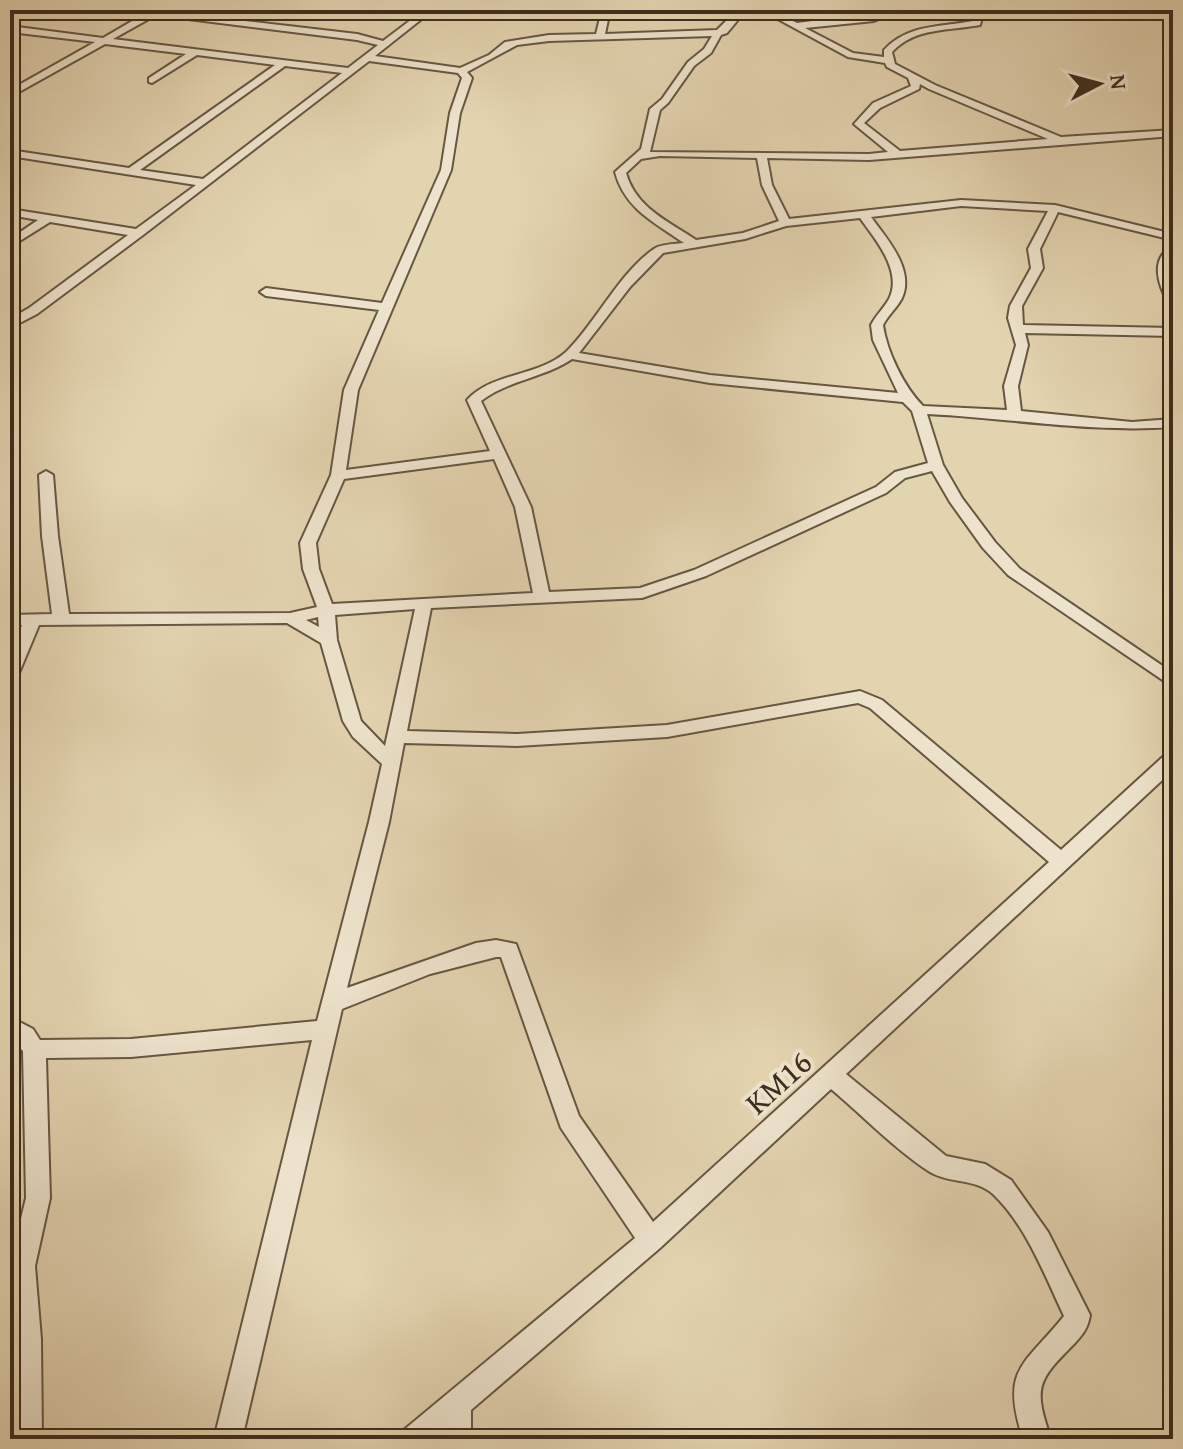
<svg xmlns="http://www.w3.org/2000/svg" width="1183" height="1449" font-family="'Gentium Book Plus',serif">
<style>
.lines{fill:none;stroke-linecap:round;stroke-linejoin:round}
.minor-casing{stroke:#665742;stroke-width:4}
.minor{fill:#ede3cc;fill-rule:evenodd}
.labels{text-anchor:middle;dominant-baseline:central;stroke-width:8;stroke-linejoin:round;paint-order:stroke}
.near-street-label{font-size:32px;fill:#3c2d1e;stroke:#ede3cc}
</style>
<rect width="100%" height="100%" fill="#e3d4b0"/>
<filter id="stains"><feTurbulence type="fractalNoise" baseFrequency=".0025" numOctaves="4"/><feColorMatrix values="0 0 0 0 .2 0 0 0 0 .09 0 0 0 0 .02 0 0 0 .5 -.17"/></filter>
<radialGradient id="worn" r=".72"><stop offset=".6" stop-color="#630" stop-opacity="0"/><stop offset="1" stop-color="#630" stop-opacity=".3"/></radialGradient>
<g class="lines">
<defs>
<g id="minor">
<path d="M151 10 357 34 383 41 424 10H433L375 56 460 68 489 55 505 42 549 35 596 34 602 10H610L605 34 717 30 737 10H746L727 33 721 35 711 53 694 66 668 103 660 110 650 152 869 154 888 152 854 124 873 103 911 86 908 78 887 67 885 63 848 57 761 10H771L797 23 899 10 874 21 805 28 853 53 884 57V50C908 24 941 27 973 21L976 10H984L980 25C949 31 915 27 892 52L895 64 935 85 1061 137 1173 130V136L869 160 767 158 772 185 789 219 961 200 1055 205 1173 234V240L1058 212 1040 249 1043 268 1022 306 1023 325 1173 328V336L1025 333 1028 345 1018 386 1021 411 1132 422 1173 419V427C1092 433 1009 418 927 414L943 465 962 498 995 542 1020 569 1173 673V687L1008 575 983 548 950 502 932 471 905 478 886 493 706 576 642 598 431 608 407 731 517 734 667 725 860 691 882 700 1061 850 1166 754 1173 753V770L846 1074 946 1156 985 1164 1011 1180 1048 1232 1090 1315C1088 1328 1083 1334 1075 1343 1037 1381 1033 1387 1051 1439H1023C1000 1368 1024 1366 1064 1316 1045 1276 1026 1225 993 1194 975 1178 950 1184 930 1172 898 1152 861 1114 831 1089L660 1248 471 1410V1439H443V1433L436 1439H401L405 1429 635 1238 561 1128 501 957H496L430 974 342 1009 242 1439H214L312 1040 131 1057 46 1058 50 1198 35 1266 41 1339 42 1439H14L15 1339 10 1264 26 1198 23 1051 10 1038V1017L33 1029 40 1040 131 1039 317 1021 369 822 382 764 353 737 343 721 321 643 287 623 39 625 19 673 10 679V653L22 625H10V615L52 614 42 536 39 475 46 471 53 475 58 536 69 614 290 613 317 607 303 569 300 543 331 475 344 390 379 310 266 296 260 292 266 288 382 303 441 170 450 113 462 78 458 73 369 61 143 235 37 314 10 328V319L29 308 128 235 50 222 10 247V239L38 220 10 215V209L136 229 196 185 10 156V150L129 168 275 65 197 55 152 83 149 82V78L186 54 105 44 10 97V90L95 42 10 32V26L103 38ZM156 15 357 40 378 45 348 68 113 39ZM712 36 704 49 688 62 662 99 650 109 641 149 615 172C625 209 654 222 684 243 675 244 661 244 654 249 619 273 596 323 566 352 538 377 493 372 467 400L490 451 346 470 358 390 451 170 460 113 472 78 467 72 517 45 549 41ZM285 66 342 73 203 179 140 170ZM920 84 929 89 1048 139 900 151 864 123 880 108 919 89ZM660 156 757 158 762 185 779 221 743 233 696 240C668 221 636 208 626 173L641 159ZM961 206 1048 211 1028 249 1031 268 1010 306 1008 318 1016 345 1004 386 1007 410 923 406C904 387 887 352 883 325 888 315 897 308 902 298 915 269 886 238 871 217ZM860 218C875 239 903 271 889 299 884 308 876 315 871 325L873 340 898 393 710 375 579 353 630 287 663 253 745 239 786 226ZM572 359 710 383 903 402 912 411 928 463 895 472 876 487 694 570 640 588 549 592 531 507 481 401C508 380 544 378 572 359ZM494 459 515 507 533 593 332 604 319 569 316 543 344 479ZM415 609 385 746 361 721 337 640 335 615ZM318 617 319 627 306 620ZM858 703 870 708 1049 862 653 1222 579 1116 516 944 496 940 476 943 347 988 389 822 404 743 517 746 667 737Z"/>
<path d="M1120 10H1173V14L1124 13Z"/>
<path d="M1173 246 1169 269 1173 305 1169 304C1158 285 1149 258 1173 246Z"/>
</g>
</defs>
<!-- minor casing -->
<use href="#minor" class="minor-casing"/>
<!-- minor -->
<use href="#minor" class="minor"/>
</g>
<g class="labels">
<!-- near-street labels -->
<g class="near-street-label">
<text transform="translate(778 1082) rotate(-42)">KM16</text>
</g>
</g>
<!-- margin -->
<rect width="1183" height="1449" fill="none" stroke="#e3d4b0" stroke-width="40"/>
<rect x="12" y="12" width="1159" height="1425" fill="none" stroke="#3c2d1e" stroke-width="4"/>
<rect x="20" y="20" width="1143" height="1409" fill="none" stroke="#3c2d1e" stroke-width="2"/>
<!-- north arrow -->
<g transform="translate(1099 84) rotate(84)" stroke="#ede3cc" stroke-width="6" paint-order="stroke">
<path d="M0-6L14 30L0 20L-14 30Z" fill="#3c2d1e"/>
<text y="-12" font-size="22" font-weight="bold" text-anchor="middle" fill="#3c2d1e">N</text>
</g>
<rect width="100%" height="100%" filter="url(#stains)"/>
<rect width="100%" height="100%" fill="url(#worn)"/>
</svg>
